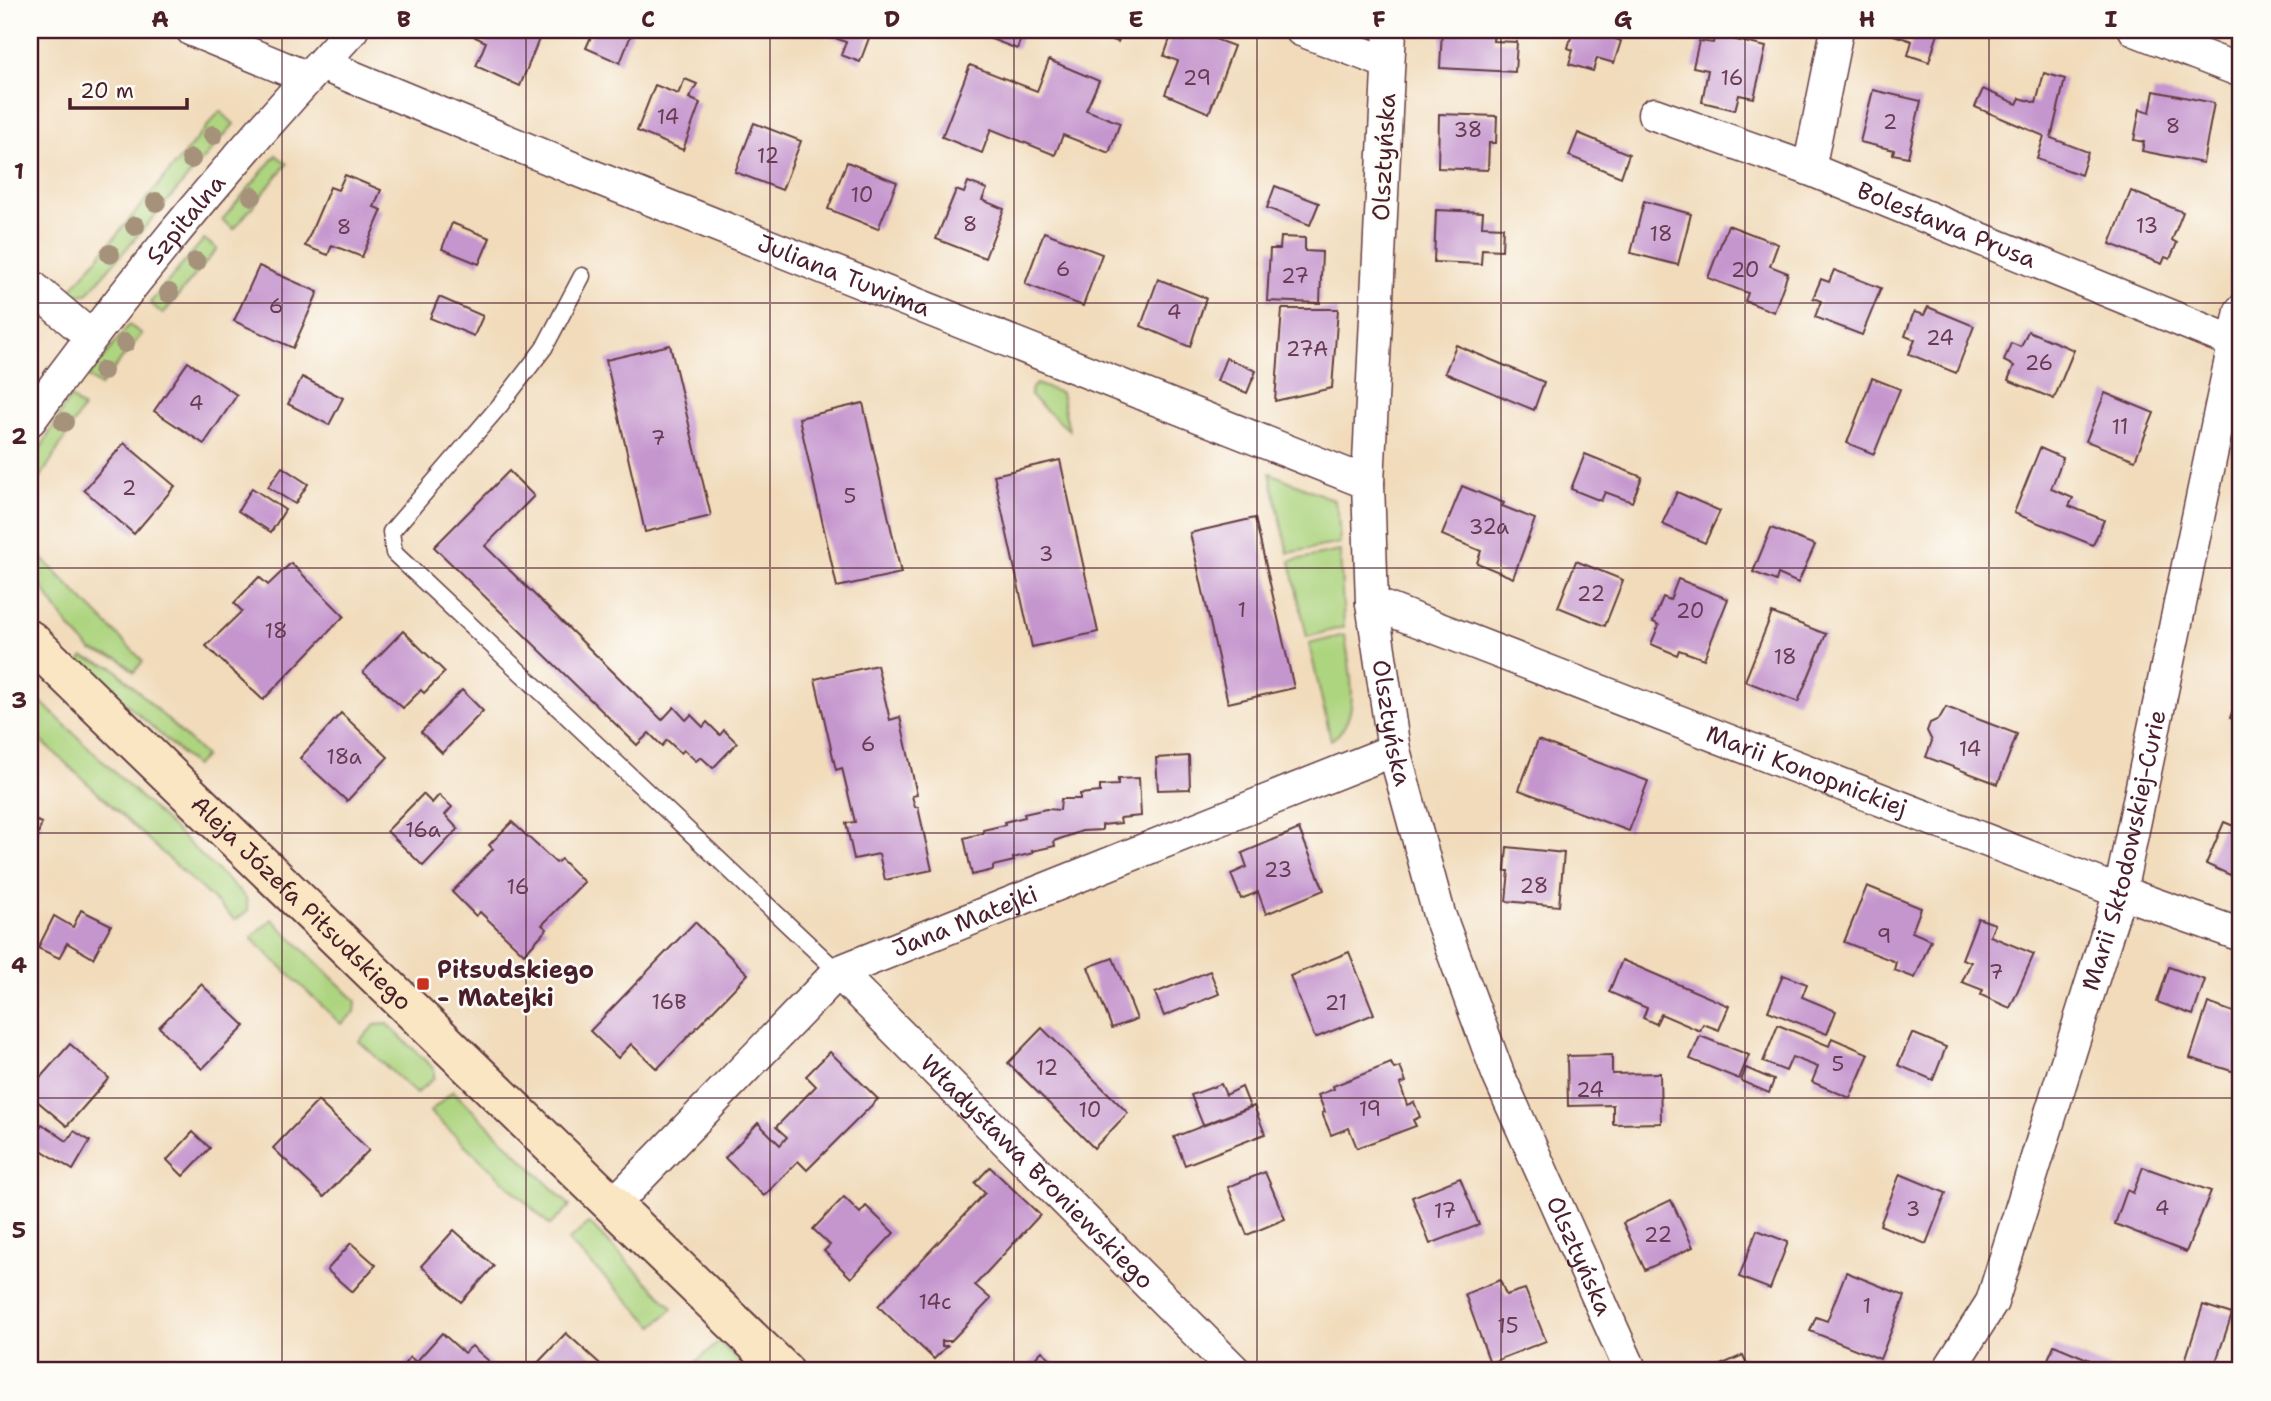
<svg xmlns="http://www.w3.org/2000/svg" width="2271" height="1401" font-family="'Shantell Sans',sans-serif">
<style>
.green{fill:#add47f;stroke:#7c7a55;stroke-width:2}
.building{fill:#c595ce}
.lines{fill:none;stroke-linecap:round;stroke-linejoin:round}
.lane-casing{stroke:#633b41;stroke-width:19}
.street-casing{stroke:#633b41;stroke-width:35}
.secondary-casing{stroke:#633b41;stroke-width:42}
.lane{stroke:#fff;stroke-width:16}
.street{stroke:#fff;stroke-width:32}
.secondary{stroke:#fbe6c4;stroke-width:38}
.tree{fill:#a6917a}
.grid{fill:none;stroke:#4a1f2b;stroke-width:2;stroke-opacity:0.55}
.poi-dot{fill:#c8321e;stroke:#fdfcf7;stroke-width:2.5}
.labels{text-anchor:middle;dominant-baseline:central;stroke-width:5;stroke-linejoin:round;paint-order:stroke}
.number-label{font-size:21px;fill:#693c54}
.street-label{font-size:24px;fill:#4a1f2b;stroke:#fdfcf7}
.poi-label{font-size:24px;font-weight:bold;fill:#4a1f2b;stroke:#fdfcf7;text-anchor:start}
.neatline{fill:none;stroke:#4a1f2b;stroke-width:2.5}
.grid-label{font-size:23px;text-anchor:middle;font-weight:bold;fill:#4a1f2b}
</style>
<rect width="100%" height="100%" fill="#fdfcf7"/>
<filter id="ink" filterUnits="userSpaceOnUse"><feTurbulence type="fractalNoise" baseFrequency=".0143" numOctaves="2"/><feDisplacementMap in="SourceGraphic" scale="14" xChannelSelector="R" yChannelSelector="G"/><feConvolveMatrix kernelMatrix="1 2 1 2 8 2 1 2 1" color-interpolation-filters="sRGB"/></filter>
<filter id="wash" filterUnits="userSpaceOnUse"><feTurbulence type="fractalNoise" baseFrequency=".00686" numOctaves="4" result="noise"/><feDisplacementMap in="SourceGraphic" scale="28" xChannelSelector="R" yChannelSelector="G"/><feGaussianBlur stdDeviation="1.57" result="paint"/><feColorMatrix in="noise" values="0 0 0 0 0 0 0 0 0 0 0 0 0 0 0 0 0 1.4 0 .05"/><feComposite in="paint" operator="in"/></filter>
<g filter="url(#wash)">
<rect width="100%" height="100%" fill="#f1dbbb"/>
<!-- green -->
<g class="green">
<path d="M220 111 234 124 87 294 76 295 69 292Z"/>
<path d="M276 155 287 164 234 229 222 220Z"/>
<path d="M204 239 217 249 163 314 150 303Z"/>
<path d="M129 325 142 334 100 386 88 377Z"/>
<path d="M1036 384 1061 393 1069 430 1030 396 1032 388Z"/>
<path d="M70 397 83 408 30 495V467Z"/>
<path d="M1270 473 1334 500 1338 512 1340 543 1288 553Z"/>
<path d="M30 546 143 661 134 672 120 659 92 651 70 628 30 570Z"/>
<path d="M1340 551 1344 627 1307 637 1290 561Z"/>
<path d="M1345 635C1349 669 1364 719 1331 740L1309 644Z"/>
<path d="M83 657 113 667 205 756 195 766 80 661Z"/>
<path d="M41 702 246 898 248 911 235 920 30 730V714Z"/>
<path d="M272 919 356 1001 355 1012 341 1024 251 938Z"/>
<path d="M387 1024 434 1069V1078L416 1094 359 1041 375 1025Z"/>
<path d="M453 1091 570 1206 550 1225 430 1112Z"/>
<path d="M589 1223 673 1308 654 1326 568 1241Z"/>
<path d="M719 1342 749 1371H708L697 1361Z"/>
</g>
<g id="blocks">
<!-- building -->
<g class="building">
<path d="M478 30H517L539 39 520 86 476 66 486 42 475 37Z"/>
<path d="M594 30 601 32 602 30H633L620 63 586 48Z"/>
<path d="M814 30H872L860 62 841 55 846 42Z"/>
<path d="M968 30H1024L1017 49Z"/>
<path d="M1100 30H1143L1140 38 1122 31 1118 42 1098 35Z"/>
<path d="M1190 30 1234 46 1209 113 1165 94 1178 61 1164 56 1171 36 1184 41Z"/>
<path d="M1442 30H1494L1493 41 1517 42 1515 72 1440 68Z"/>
<path d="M1573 30H1591L1621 41 1614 63 1597 58 1593 71 1569 64 1573 50 1568 48Z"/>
<path d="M1885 30H1939L1929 62 1908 55 1912 41 1884 32Z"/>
<path d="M1715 35 1766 47 1754 98 1739 95 1735 110 1702 102 1708 70 1693 67 1699 41 1713 43Z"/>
<path d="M1049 60 1099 81 1086 110 1120 123 1109 153 1063 135 1055 155 991 129 982 153 942 137 970 65 1037 91Z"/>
<path d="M2044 73 2065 79 2051 138 2088 152 2081 175 2037 159 2044 136 1975 107 1983 89 2017 104 2020 98 2036 103Z"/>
<path d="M685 79 697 84 689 98 700 103 683 150 637 131 655 85 678 94Z"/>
<path d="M1873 90 1921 101 1908 157 1893 154 1894 150 1860 142Z"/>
<path d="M2154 91 2214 103 2203 163 2142 151 2144 142 2134 140 2140 109 2150 112Z"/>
<path d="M1439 114 1497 116 1496 143H1489L1488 170 1438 168Z"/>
<path d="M754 123 801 141 782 190 735 172Z"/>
<path d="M1578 133 1629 154 1621 177 1569 156Z"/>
<path d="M847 162 897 182 878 229 828 209Z"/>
<path d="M345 175 381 190 374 207 382 210 362 257 332 245 328 255 305 246 330 187 338 190Z"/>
<path d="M968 182 987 189 982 200 1004 209 985 258 936 239 956 190 964 193Z"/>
<path d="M1275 186 1319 203 1310 225 1267 208Z"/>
<path d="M2131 191 2183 212 2172 240 2177 243 2170 259 2165 257 2162 264 2110 244Z"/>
<path d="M1644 201 1691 214 1678 265 1631 253Z"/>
<path d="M1436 210 1483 212 1482 226 1503 227 1502 250 1482 249 1481 264 1434 262Z"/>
<path d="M452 223 490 238 479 264 442 249Z"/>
<path d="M1728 225 1778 244 1770 266 1788 273 1774 312 1745 301 1748 293 1708 278Z"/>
<path d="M1044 232 1102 254 1083 306 1025 284Z"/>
<path d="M1281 237 1305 238V251L1322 252 1320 303 1267 301 1270 249H1280Z"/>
<path d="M259 266 318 292 293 348 234 321Z"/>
<path d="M1834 270 1881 288 1862 335 1815 317 1821 301 1813 298 1821 279 1829 282Z"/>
<path d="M1158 279 1206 298 1190 347 1141 326Z"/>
<path d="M439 297 483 316 474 336 430 318Z"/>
<path d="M1928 307 1974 326 1956 373 1909 354 1915 340 1905 336 1914 312 1924 315Z"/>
<path d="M1282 309H1338L1332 388 1275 401Z"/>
<path d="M2028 331 2074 350 2054 399 2008 380 2014 366 2004 361 2011 343 2021 347Z"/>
<path d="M670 345 711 516 645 532 606 360Z"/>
<path d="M1456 345 1544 382 1534 410 1445 373Z"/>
<path d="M1226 358 1256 371 1247 393 1217 381Z"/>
<path d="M188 362 237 395 204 444 154 411Z"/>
<path d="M302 377 343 398 329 425 288 404Z"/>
<path d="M1872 378 1900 389 1874 454 1847 443Z"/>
<path d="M2105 393 2154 413 2135 460 2086 441Z"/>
<path d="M863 403 901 573 837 587 799 418Z"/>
<path d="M124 443 175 486 134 534 84 490Z"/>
<path d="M2040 448 2063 458 2051 489 2073 498 2069 506 2104 520 2093 545 2014 513Z"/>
<path d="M1585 454 1642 477 1632 502 1605 492 1601 501 1571 489Z"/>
<path d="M1060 460 1098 632 1032 647 994 475Z"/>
<path d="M282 467 308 484 295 504 268 487Z"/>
<path d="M509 471 534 496 485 546 662 720 674 707 686 720 691 715 703 727 707 722 720 735 724 730 737 743 713 768 701 757 696 761 684 750 681 753 667 740 662 746 649 733 637 745 434 547Z"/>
<path d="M1462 486 1504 503 1502 506 1535 519 1513 578 1477 563 1481 551 1442 535Z"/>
<path d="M252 488 285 510 271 532 238 511Z"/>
<path d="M1677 492 1720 511 1705 543 1662 524Z"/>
<path d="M1255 518 1294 688 1228 703 1190 533Z"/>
<path d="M1771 528 1815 545 1798 583 1778 574 1776 581 1753 572Z"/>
<path d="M1576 561 1623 580 1605 626 1558 607Z"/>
<path d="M291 563 344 616 263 700 206 646 242 611 234 603 259 577 268 585Z"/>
<path d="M1678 579 1728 599 1704 659 1679 650 1677 655 1651 644 1659 625 1653 622 1663 597 1670 600Z"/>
<path d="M1772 613 1826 634 1798 702 1745 681Z"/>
<path d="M403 631 445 672 424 693 421 690 403 708 363 672Z"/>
<path d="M877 665 890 720 900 717 917 795 912 796 915 807H918L932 870 885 880 879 854 854 859 846 823 855 822 842 768 836 770 815 679Z"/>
<path d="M2241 689V722L2230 718Z"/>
<path d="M462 690 483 711 442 753 421 732Z"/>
<path d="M1946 707 2017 734 1998 784 1926 757 1932 741 1927 731 1930 723 1939 719Z"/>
<path d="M341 713 388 757 347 801 300 758Z"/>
<path d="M1538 740 1648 781 1629 831 1519 790Z"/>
<path d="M1189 756 1190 789 1158 790 1156 758Z"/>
<path d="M1139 778 1141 816 1120 818 1121 823 1102 825V830L1082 831 1054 841 1055 846 1032 851 1033 853 1013 858 1014 861 993 866V870L972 875 964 838 984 833 983 830 1005 825 1004 822 1025 817 1024 814 1046 809 1060 810 1061 799H1080V794L1100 792V786L1118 785V779Z"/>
<path d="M423 794 432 803 439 795 452 807 445 815 458 829 423 866 387 831Z"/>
<path d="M30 818 42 823 30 855Z"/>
<path d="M512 822 556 863 561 859 584 882 542 925 547 929 524 954 480 912 476 916 452 892 493 849 489 845Z"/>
<path d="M2224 822 2241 829V880L2206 864Z"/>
<path d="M1299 829 1324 890 1266 914 1258 892 1241 899 1231 874 1247 867 1242 853Z"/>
<path d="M1507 847 1564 853 1559 906 1506 901 1509 871H1505Z"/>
<path d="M1867 886 1921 908 1912 932 1931 940 1915 978 1894 970 1896 962 1844 942Z"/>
<path d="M81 910 111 925 93 958 67 943 59 958 38 948 54 916 73 927Z"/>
<path d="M1978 918 1995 924 1990 936 2034 954 2010 1008 1981 995 1983 990 1962 982 1971 962 1962 959Z"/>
<path d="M695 922 748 974 657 1069 631 1044 618 1058 590 1031Z"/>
<path d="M1349 952 1374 1014 1315 1038 1290 976Z"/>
<path d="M1113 958 1137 1019 1112 1028 1088 967Z"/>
<path d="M1622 960 1729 1006 1719 1030 1703 1024 1700 1031 1661 1014 1656 1024 1643 1018 1647 1008 1609 992Z"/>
<path d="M2169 967 2205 980 2193 1015 2157 1002Z"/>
<path d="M1210 971 1219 994 1164 1016 1155 993Z"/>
<path d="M1783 975 1807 984 1802 997 1836 1011 1827 1034 1768 1011Z"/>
<path d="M201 984 245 1026 202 1069 159 1027Z"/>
<path d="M2208 1003 2239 1014 2237 1020 2241 1021V1064L2238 1073 2190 1058Z"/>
<path d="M1778 1025 1829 1046 1832 1038 1869 1054 1850 1098 1812 1082 1818 1067 1792 1057 1786 1071 1763 1062Z"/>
<path d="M1042 1028 1128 1113 1094 1148 1008 1063Z"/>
<path d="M1912 1033 1946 1047 1933 1080 1898 1065Z"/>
<path d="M1700 1036 1749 1055 1739 1079 1690 1059Z"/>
<path d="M70 1044 109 1078 67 1126 30 1095V1089Z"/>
<path d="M830 1052 878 1099 807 1170 798 1161 764 1196 725 1158 758 1123 780 1145 787 1137 776 1127 816 1086 806 1076Z"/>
<path d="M1612 1055V1074L1660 1073 1661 1123 1613 1124V1105L1568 1106 1567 1056Z"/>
<path d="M1391 1063 1394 1069 1400 1067 1406 1082 1400 1084 1407 1105 1414 1102 1420 1117 1413 1120 1416 1126 1357 1148 1349 1128 1331 1135 1322 1113 1325 1112 1318 1095 1334 1089 1333 1086Z"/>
<path d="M1746 1068 1774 1080 1769 1093 1741 1081Z"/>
<path d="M1221 1084 1226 1095 1242 1087 1250 1107 1203 1125 1191 1095Z"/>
<path d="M318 1101 369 1150 324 1197 273 1148Z"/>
<path d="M1254 1106 1265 1134 1185 1165 1174 1137Z"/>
<path d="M42 1124 67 1141 74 1131 90 1141 73 1170 30 1143Z"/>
<path d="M193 1132 210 1148 183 1176 167 1160Z"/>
<path d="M30 1145 40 1149 30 1173Z"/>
<path d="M990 1167 1040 1215 975 1285 991 1299 951 1341H942V1346H947L934 1359 878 1306 985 1193 975 1183Z"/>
<path d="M2143 1167 2211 1191 2186 1252 2115 1224 2127 1190 2133 1193Z"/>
<path d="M1265 1172 1285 1219 1247 1235 1228 1187Z"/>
<path d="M1900 1174 1946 1193 1926 1244 1880 1225Z"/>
<path d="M1460 1178 1479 1225 1430 1244 1412 1197Z"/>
<path d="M844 1197 860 1213 866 1206 894 1233 851 1278 824 1251 830 1245 813 1229Z"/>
<path d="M1671 1200 1693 1247 1645 1270 1623 1223Z"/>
<path d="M454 1230 494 1266 461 1302 421 1266Z"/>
<path d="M1757 1230 1788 1242 1770 1289 1739 1277Z"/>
<path d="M351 1243 376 1265 352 1292 327 1270Z"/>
<path d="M1846 1272 1905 1296 1880 1359 1810 1331 1816 1317 1827 1321Z"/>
<path d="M1500 1280 1506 1295 1525 1289 1546 1341 1490 1363 1465 1294Z"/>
<path d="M2203 1305 2232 1314 2213 1371H2205L2184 1364Z"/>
<path d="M442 1333 464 1353 472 1346 500 1371H405L401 1368 410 1357 416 1362Z"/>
<path d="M566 1333 608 1371H530Z"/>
<path d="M2054 1345 2116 1371H2043Z"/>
<path d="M1042 1351 1064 1371H1023Z"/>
<path d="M1743 1355 1750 1371H1707Z"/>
</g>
</g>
</g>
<g filter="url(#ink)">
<use href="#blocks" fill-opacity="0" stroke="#633b41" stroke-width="2"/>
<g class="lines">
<defs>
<path id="lane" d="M582 276 544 348 501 404 391 532 394 553 838 972"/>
<g id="street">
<path d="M192 30 308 78"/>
<path d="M1301 30 1388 63"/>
<path id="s1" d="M1390 30 1368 483 1372 603 1394 750 1439 914 1498 1074 1631 1371"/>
<path d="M2135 30 2241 71"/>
<path id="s2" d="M321 64 582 172 1368 483"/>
<path id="s3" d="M1654 114 1809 169 2241 345"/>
<path d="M1809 169 1837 30"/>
<path d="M30 285 90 336"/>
<path id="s4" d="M30 420C128 284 238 153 352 30"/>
<path id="s5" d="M1372 603 2120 892 2241 935"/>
<path id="s6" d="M838 972 1235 1371"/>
<path id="s7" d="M612 1206 838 972 1394 750"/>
<path id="s8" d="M1948 1371 1992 1302 2120 892 2241 311"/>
</g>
<g id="secondary">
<path id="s9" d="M30 640 784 1371"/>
</g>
</defs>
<!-- lane casing -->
<use href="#lane" class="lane-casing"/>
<!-- street casing -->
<use href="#street" class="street-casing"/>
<!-- secondary casing -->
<use href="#secondary" class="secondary-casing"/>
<!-- lane -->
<use href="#lane" class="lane"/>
<!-- street -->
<use href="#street" class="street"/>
<!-- secondary -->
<use href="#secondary" class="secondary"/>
</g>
<!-- trees -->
<g class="tree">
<circle cx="213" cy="135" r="10"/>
<circle cx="191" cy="159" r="10"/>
<circle cx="252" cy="196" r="10"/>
<circle cx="156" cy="202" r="10"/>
<circle cx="135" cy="226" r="10"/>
<circle cx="110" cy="254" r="10"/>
<circle cx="196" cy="262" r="10"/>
<circle cx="169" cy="293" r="10"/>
<circle cx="125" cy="343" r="10"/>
<circle cx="103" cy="371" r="10"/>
<circle cx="64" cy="422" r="10"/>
</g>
</g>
<!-- grid -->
<path class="grid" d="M282 30V1371M526 30V1371M770 30V1371M1014 30V1371M1257 30V1371M1501 30V1371M1745 30V1371M1989 30V1371M30 303H2241M30 568H2241M30 833H2241M30 1098H2241"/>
<!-- markers -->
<rect class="poi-dot" x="416" y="977" width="14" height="14" rx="3.5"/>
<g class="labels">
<!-- number labels -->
<g class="number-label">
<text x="1197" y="78">29</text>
<text x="1732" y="78">16</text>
<text x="668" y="117">14</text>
<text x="1890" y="122">2</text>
<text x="2173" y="126">8</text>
<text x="1468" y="130">38</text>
<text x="768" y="156">12</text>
<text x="862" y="195">10</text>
<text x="970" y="224">8</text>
<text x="2147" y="226">13</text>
<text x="344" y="227">8</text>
<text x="1661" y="234">18</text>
<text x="1063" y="269">6</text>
<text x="1745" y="270">20</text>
<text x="1295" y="276">27</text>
<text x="276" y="306">6</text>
<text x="1174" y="312">4</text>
<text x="1940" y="338">24</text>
<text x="1307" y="349">27A</text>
<text x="2039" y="363">26</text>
<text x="196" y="403">4</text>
<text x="2120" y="427">11</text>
<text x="658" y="438">7</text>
<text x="129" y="488">2</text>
<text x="850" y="496">5</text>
<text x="1489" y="527">32a</text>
<text x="1046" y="554">3</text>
<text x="1591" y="594">22</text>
<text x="1242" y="610">1</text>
<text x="1690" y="611">20</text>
<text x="276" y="631">18</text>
<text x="1785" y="657">18</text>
<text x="868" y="744">6</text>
<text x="1970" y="749">14</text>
<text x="344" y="757">18a</text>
<text x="423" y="830">16a</text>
<text x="1278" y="870">23</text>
<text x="1534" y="886">28</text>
<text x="518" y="887">16</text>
<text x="1884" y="936">9</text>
<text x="1996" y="972">7</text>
<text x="669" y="1002">16B</text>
<text x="1336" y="1003">21</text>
<text x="1838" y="1064">5</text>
<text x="1047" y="1068">12</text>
<text x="1590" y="1090">24</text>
<text x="1370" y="1109">19</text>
<text x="1090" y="1110">10</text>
<text x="2162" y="1208">4</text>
<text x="1913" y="1209">3</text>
<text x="1445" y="1211">17</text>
<text x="1658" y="1235">22</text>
<text x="935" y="1302">14c</text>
<text x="1867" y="1306">1</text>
<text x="1508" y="1326">15</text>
</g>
<!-- street labels -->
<g class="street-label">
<text transform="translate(1384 157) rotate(-87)">Olsztyńska</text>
<text stroke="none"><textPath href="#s4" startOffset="254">Szpitalna</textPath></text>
<text stroke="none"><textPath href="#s3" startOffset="313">Bolesława Prusa</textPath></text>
<text stroke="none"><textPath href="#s2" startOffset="564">Juliana Tuwima</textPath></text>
<text stroke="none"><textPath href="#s1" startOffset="695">Olsztyńska</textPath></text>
<text stroke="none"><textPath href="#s5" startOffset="466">Marii Konopnickiej</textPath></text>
<text stroke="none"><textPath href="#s8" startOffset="553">Marii Skłodowskiej-Curie</textPath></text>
<text stroke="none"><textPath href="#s9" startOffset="378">Aleja Józefa Piłsudskiego</textPath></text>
<text stroke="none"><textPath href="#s7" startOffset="462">Jana Matejki</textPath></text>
<text stroke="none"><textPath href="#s6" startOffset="282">Władysława Broniewskiego</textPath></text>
<text stroke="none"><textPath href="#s1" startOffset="1262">Olsztyńska</textPath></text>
</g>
<!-- poi labels -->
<g class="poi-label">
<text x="437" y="970">Piłsudskiego<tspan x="437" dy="28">- Matejki</tspan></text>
</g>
</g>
<!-- margin -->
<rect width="2271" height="1401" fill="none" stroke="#fdfcf7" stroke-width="77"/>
<!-- scale -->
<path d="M70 98v10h117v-10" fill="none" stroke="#4a1f2b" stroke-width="3.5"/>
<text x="80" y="98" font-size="21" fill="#4a1f2b" stroke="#fdfcf7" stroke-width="5" paint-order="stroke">20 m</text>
<rect x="38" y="38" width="2194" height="1324" class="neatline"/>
<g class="grid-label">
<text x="160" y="27">A</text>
<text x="404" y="27">B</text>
<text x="648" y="27">C</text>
<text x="892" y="27">D</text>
<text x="1136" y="27">E</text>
<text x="1379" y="27">F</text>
<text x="1623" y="27">G</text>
<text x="1867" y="27">H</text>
<text x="2111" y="27">I</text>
<text x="19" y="179">1</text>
<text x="19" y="444">2</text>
<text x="19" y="708">3</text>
<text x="19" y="973">4</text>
<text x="19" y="1238">5</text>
</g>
</svg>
